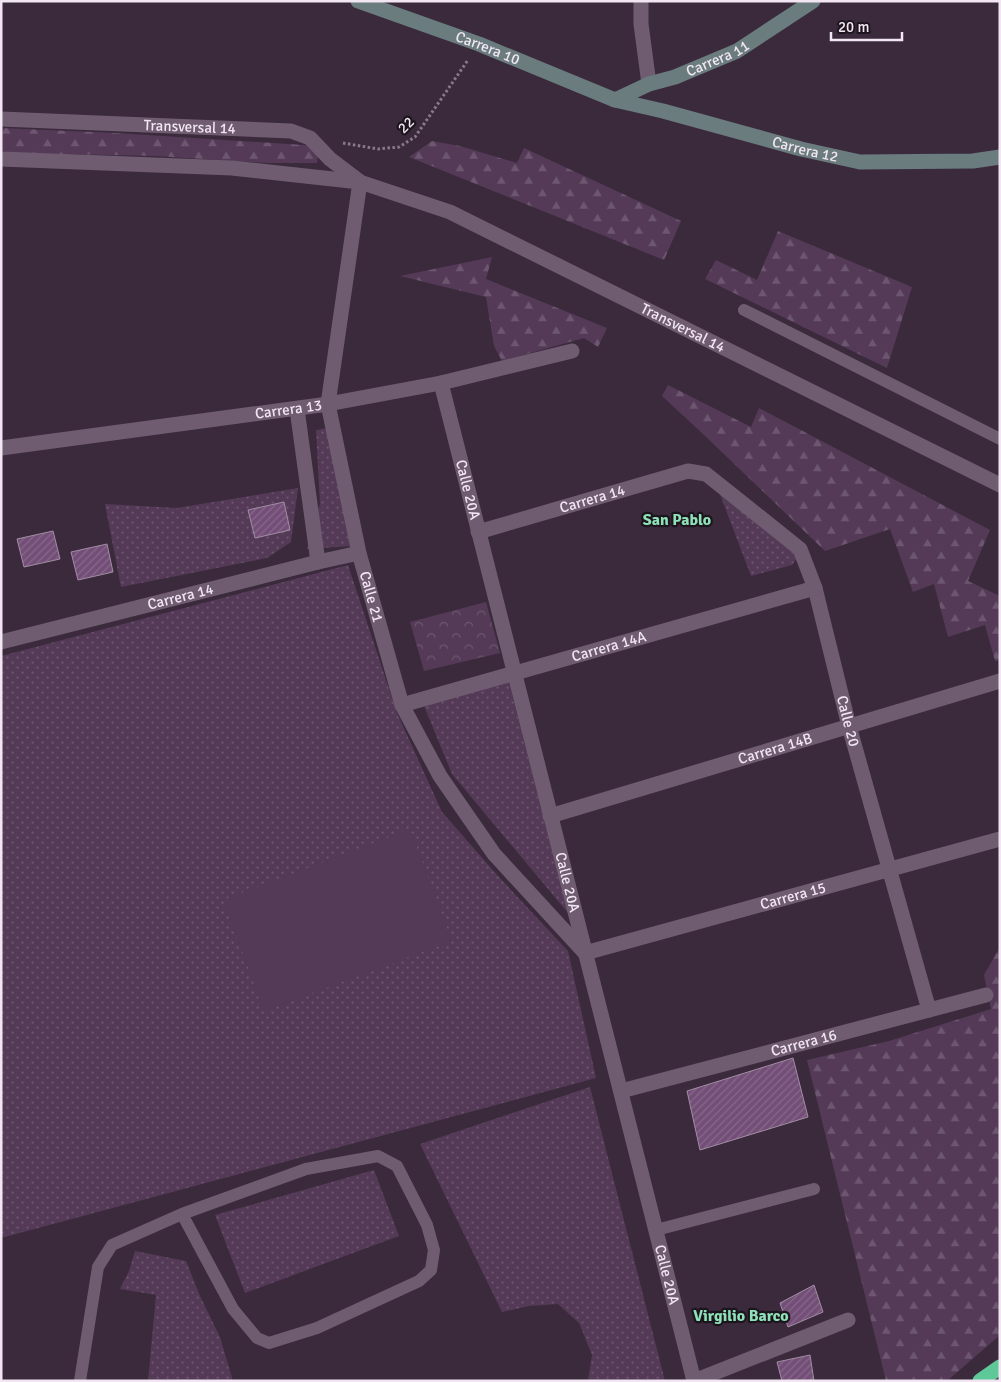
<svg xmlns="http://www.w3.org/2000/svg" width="1001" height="1382" font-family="Signika,sans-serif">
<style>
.grass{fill:url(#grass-dots)}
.forest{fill:url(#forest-firs)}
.park{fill:url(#park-crowns)}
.pitch{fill:#543a57}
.building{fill:url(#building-hatch);stroke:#a28ea4}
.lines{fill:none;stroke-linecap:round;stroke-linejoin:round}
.path{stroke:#887a8a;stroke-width:3;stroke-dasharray:2.5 2.5;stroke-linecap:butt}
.lane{stroke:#6f5c71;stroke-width:12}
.street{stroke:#6f5c71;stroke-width:15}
.secondary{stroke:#6a7c7d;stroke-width:15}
.highway{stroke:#5fc899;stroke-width:15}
.labels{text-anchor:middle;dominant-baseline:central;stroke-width:4.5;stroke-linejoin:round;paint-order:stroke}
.street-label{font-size:15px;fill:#f1e6f2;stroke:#1d151e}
.neighbourhood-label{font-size:16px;font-weight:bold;fill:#8ee1b8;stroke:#1d151e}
</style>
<defs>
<pattern id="grass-dots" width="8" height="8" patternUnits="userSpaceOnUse" patternTransform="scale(1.25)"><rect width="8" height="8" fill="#543a57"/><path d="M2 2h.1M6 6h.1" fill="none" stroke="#6d5670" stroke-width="1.8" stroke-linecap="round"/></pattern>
<pattern id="forest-firs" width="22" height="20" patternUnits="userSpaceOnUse" patternTransform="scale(1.25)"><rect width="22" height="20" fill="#543a57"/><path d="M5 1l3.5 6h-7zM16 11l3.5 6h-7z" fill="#6d5670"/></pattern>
<pattern id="park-crowns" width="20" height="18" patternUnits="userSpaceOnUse" patternTransform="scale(1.25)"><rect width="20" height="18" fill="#543a57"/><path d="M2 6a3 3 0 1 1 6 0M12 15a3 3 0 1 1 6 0" fill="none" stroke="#6d5670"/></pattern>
<pattern id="building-hatch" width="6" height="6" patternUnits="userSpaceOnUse" patternTransform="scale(1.25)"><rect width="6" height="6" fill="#734e77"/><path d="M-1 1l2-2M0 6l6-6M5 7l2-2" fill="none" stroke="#87688b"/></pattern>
</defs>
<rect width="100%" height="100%" fill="#3a2a3c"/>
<!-- grass -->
<g class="grass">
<path d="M329 428 352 546 307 549 320 504 316 430Z"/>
<path d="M715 481 799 551 797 558 792 565 751 576Z"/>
<path d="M298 488 291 542 267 558 121 587 105 504 177 508Z"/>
<path d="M348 565 397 713 442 812 499 877 568 951 596 1078 1 1238V656Z"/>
<path d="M507 675 568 913 452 774 422 701Z"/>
<path d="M590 1087 665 1381H588L592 1355 579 1323 558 1304 529 1306 502 1312 420 1144Z"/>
<path d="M374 1170 399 1236 245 1293 215 1215Z"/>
<path d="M135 1251 186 1261 200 1296 220 1337 233 1381H148L156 1295 120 1289 129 1271Z"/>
</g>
<!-- forest -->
<g class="forest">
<path d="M1 128 116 133 319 146 317 163H267L155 156 15 153 1 151Z"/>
<path d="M432 141 460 146 517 163 524 148 681 221 664 260 409 157Z"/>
<path d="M778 231 912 287 887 368 705 279 716 260 757 280Z"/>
<path d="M492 257 486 279 607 328 598 347 584 338 502 361 494 346 486 297 400 276Z"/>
<path d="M668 385 751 427 759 408 990 530 968 581 1000 596V661H995L985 625 948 637 934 584 913 592 890 529 825 551 703 434 662 396Z"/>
<path d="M1000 947V1335L947 1381H886L807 1060 889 1041 991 1009 984 975Z"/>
</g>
<!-- park -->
<path class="park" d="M486 602 500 653 424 671 410 622Z"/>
<!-- pitch -->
<path class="pitch" d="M410 829 452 941 264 1011 223 900Z"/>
<!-- building -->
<g class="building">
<path d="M284 502 290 530 255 538 248 510Z"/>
<path d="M53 531 60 559 24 567 17 539Z"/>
<path d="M107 544 113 572 78 580 71 552Z"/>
<path d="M793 1058 808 1117 700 1150 687 1091Z"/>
<path d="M814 1285 823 1312 788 1327 780 1303Z"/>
<path d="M810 1355 814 1381H782L777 1362Z"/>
</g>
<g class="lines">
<!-- path -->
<path class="path" d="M343 143 378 149 399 147 415 137 468 60"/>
<!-- lane -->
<g class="lane">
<path d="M744 310 1000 439"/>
<path d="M656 1230 814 1189"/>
<path d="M80 1381 98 1267 112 1245 182 1214 306 1169 378 1156 397 1166 427 1225 434 1250 431 1270 419 1281 317 1328 269 1343 257 1338 233 1309 182 1214"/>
</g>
<!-- street -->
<g class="street">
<path d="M641 1V24L649 84"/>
<path id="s1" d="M1 119 291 131 310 138 330 159 359 181"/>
<path id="s2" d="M1 159 232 168 360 182 450 212 1000 485"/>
<path id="s3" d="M360 182 328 404 359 553 402 705 440 776 494 854 585 953 1000 839"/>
<path id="s4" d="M441 383 694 1381"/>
<path d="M297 409 318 562"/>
<path id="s5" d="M1 448 328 404 441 383 572 351"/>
<path id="s6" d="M478 532 688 471 706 474 800 549 815 588 849 726 929 1010"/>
<path id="s7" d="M1 642 318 562 359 553"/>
<path id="s8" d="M402 705 815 588"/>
<path id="s9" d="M550 816 1000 681"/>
<path id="s10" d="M621 1091 986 995"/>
<path d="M694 1381 848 1320"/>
</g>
<!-- secondary -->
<g class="secondary">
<path id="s11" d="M358 1 479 44 615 100 663 111 801 149 860 162 973 161 1000 157"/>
<path id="s12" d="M615 100 649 84 675 77 737 51 813 1"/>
</g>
<!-- highway -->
<path class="highway" d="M980 1381 1000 1367"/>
</g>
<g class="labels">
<!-- street labels -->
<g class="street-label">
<text stroke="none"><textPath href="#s11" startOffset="138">Carrera 10</textPath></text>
<text stroke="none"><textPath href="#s12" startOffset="111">Carrera 11</textPath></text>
<text transform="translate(406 125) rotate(-45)">22</text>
<text stroke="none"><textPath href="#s1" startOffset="189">Transversal 14</textPath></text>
<text stroke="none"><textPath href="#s11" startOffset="472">Carrera 12</textPath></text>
<text stroke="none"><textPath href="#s2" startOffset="715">Transversal 14</textPath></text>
<text stroke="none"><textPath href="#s5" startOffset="290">Carrera 13</textPath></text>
<text stroke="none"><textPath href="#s4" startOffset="110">Calle 20A</textPath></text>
<text stroke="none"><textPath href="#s6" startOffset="119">Carrera 14</textPath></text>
<text stroke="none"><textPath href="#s7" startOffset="185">Carrera 14</textPath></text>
<text stroke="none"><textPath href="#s3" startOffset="422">Calle 21</textPath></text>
<text stroke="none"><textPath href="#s8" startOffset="215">Carrera 14A</textPath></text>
<text stroke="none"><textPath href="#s6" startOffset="536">Calle 20</textPath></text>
<text stroke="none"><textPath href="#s9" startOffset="235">Carrera 14B</textPath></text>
<text stroke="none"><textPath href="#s4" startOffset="515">Calle 20A</textPath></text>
<text stroke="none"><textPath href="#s3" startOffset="1060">Carrera 15</textPath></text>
<text stroke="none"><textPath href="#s10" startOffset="189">Carrera 16</textPath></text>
<text stroke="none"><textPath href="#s4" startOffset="920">Calle 20A</textPath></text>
</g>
<!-- neighbourhood labels -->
<g class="neighbourhood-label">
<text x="677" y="520">San Pablo</text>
<text x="741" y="1316">Virgilio Barco</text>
</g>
</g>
<!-- border -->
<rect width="1001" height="1382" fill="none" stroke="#f1e6f2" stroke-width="5"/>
<!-- scale -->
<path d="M831 32v8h71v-8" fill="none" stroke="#f1e6f2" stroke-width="2.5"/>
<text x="838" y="32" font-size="15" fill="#f1e6f2" stroke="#1d151e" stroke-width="4" paint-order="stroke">20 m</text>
</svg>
